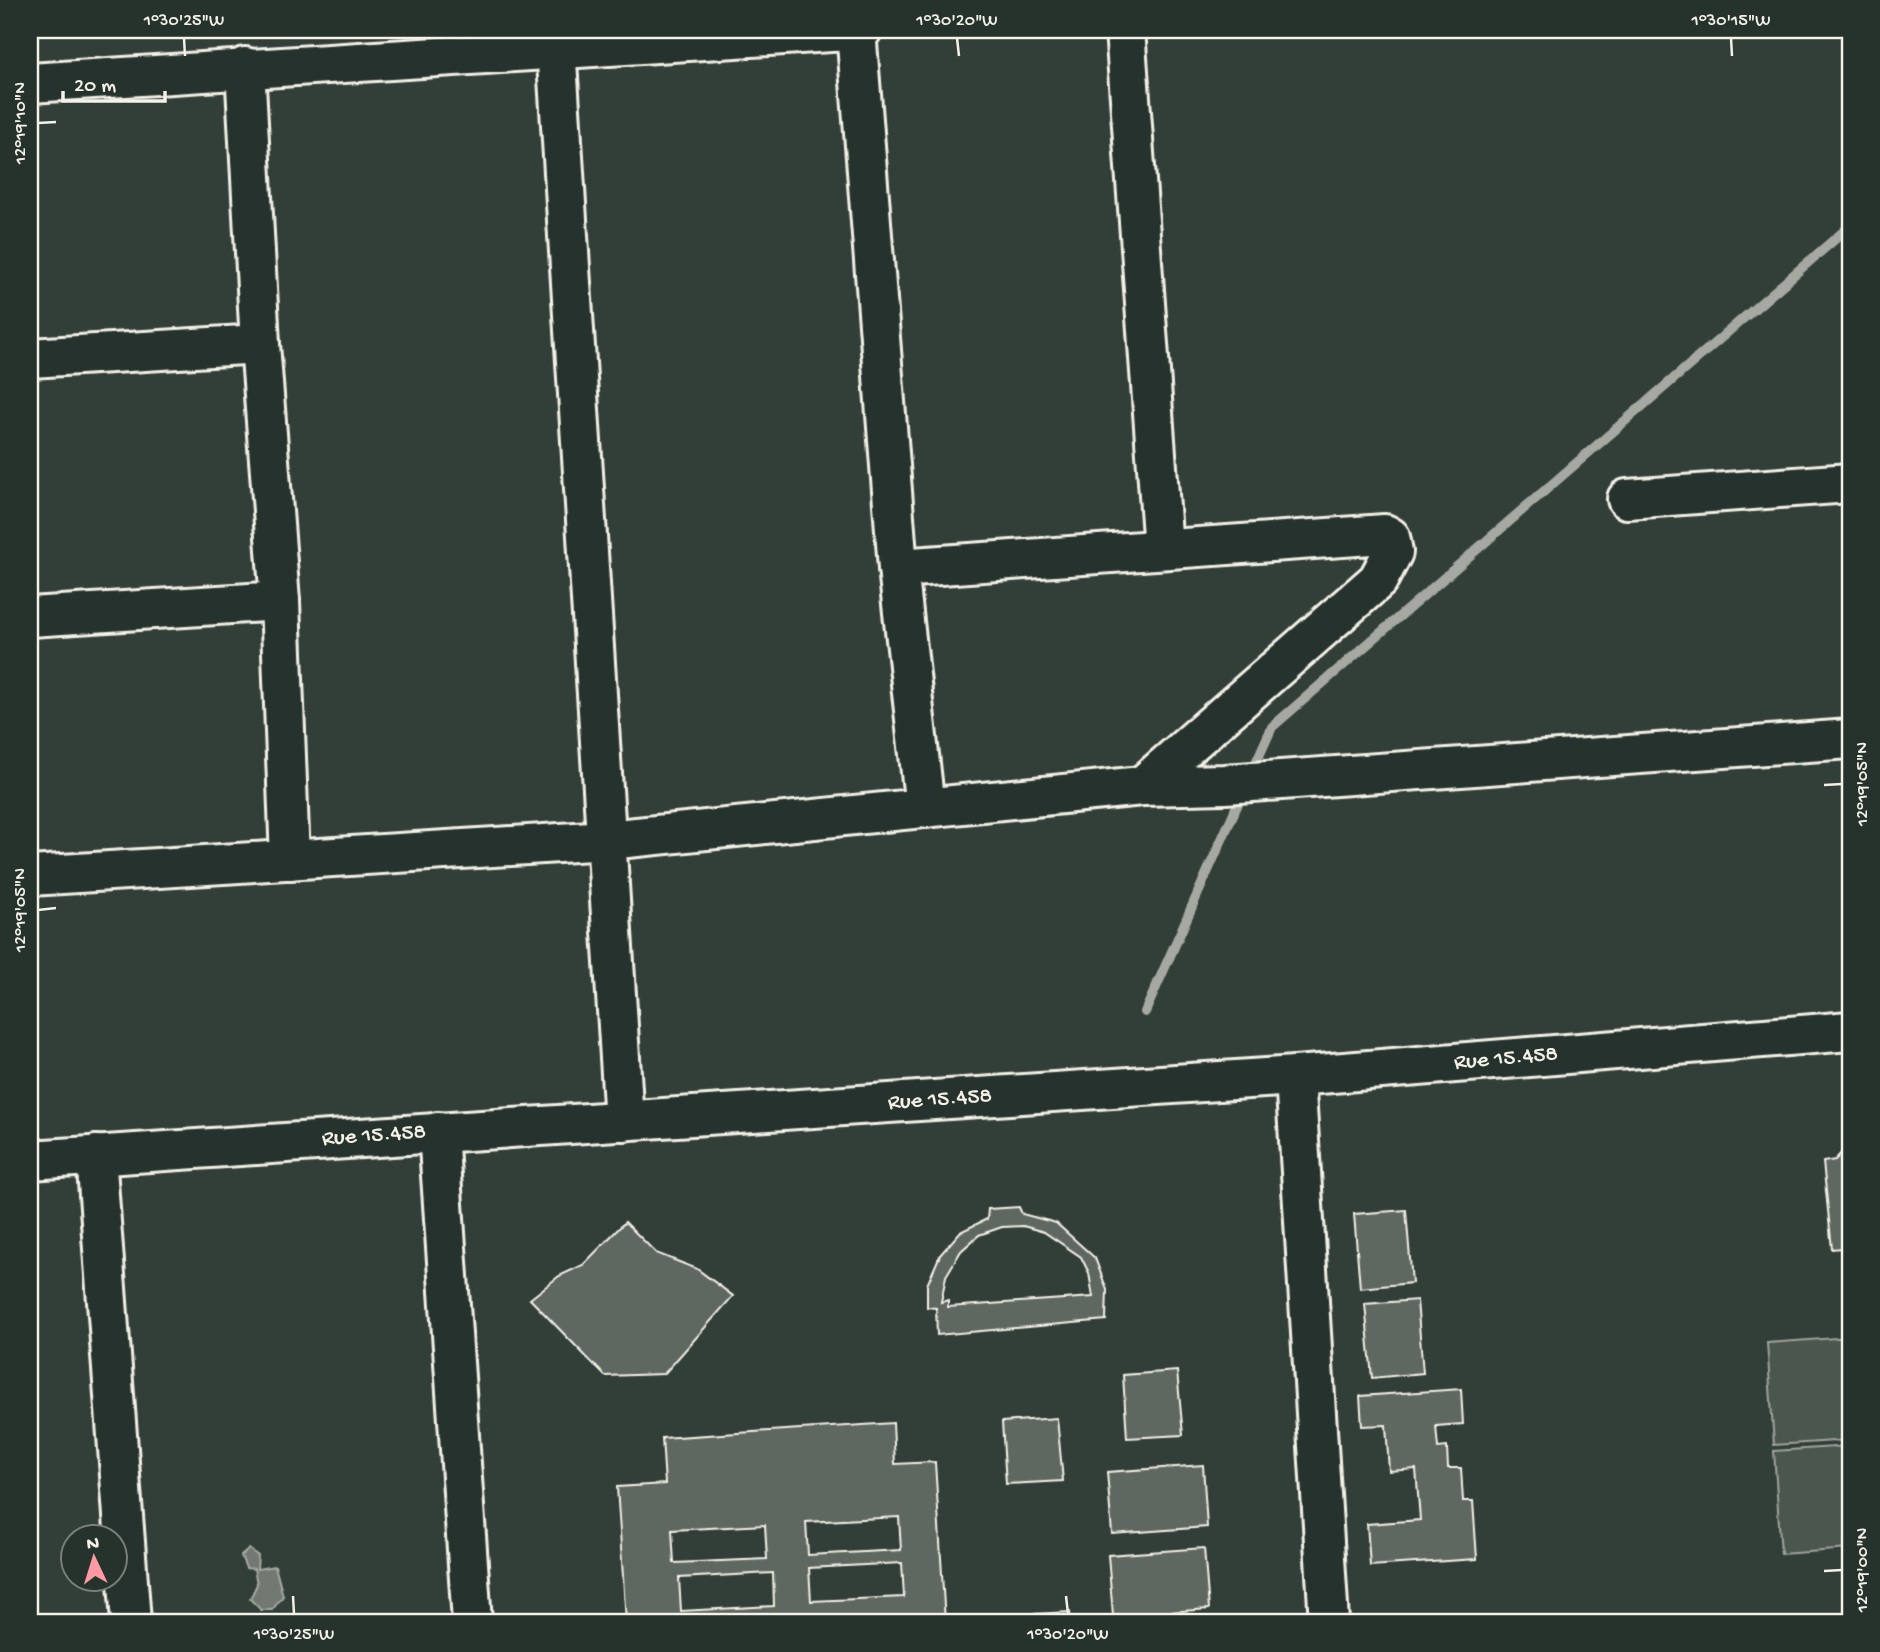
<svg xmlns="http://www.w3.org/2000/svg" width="1880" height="1652" font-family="'Gochi Hand',sans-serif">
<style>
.green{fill:#4c564f;stroke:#a0a49c;stroke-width:2}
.water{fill:#727972;stroke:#a6a9a1;stroke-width:2}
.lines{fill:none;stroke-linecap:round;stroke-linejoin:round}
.stream{stroke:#a6a9a1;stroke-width:10}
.building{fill:#5f6861;stroke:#f4f1e8;stroke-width:2;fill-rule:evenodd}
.street-casing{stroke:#f4f1e8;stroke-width:44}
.secondary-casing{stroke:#f4f1e8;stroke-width:44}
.street{stroke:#26332d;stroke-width:38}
.secondary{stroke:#26332d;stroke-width:38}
.ticks{fill:none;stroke:#f4f1e8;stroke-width:2.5}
.labels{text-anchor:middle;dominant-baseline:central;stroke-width:6;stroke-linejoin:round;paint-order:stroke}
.street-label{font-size:23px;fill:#f4f1e8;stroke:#26332d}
.neatline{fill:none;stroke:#f4f1e8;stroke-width:2.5}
.ticks-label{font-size:18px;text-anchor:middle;fill:#f4f1e8}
</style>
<rect width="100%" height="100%" fill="#323e38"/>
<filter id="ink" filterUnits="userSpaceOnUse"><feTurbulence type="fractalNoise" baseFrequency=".0143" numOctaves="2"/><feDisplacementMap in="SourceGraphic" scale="14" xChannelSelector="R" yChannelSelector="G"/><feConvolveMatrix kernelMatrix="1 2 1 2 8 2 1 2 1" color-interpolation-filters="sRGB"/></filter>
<g filter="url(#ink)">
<!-- green -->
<g class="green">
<path d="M1850 1337V1440L1774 1445 1767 1343Z"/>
<path d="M1850 1446V1549L1781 1554 1774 1451Z"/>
</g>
<!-- water -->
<path class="water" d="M249 1549 258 1556 257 1569 275 1566 283 1596 272 1610H261L250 1599 257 1584 254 1569 246 1568 241 1556Z"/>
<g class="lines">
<!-- stream -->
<g class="stream">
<path d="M1250 776 1272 727 1850 226"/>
<path d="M1145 1012 1244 790"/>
</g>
</g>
<!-- building -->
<g class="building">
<path d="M1850 1143V1256L1842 1248 1832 1249 1823 1162 1835 1160Z"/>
<path d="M1019 1207 1022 1214 1056 1223 1095 1258 1107 1290 1106 1320 937 1335 936 1308 927 1307V1285L940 1255 960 1232 987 1219 988 1209ZM1023 1226 1044 1232 1081 1257 1089 1273 1093 1297 948 1307V1300L941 1302 946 1276 961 1251 979 1235 1002 1227Z"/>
<path d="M1406 1210 1412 1283 1360 1288 1354 1214Z"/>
<path d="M625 1222 656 1253 697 1269 733 1296 664 1374 605 1376 530 1299 559 1276 583 1265Z"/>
<path d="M1417 1300 1423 1373 1372 1378 1365 1304Z"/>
<path d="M1177 1371 1183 1435 1127 1438 1123 1375Z"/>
<path d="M1461 1389 1463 1424 1436 1426 1438 1448 1447 1447 1448 1468H1461L1463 1501H1473L1477 1559 1370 1566 1367 1524 1420 1520 1416 1469 1389 1471 1386 1425 1362 1426 1360 1396Z"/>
<path d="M1057 1418 1063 1481 1006 1484 1002 1422Z"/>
<path d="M893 1423 895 1464 935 1462 945 1622H626L617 1487 665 1484 662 1438ZM899 1517 901 1550 808 1555 806 1522ZM765 1525 767 1559 674 1563 672 1530ZM902 1563 904 1597 811 1601 809 1568ZM773 1573 774 1606 681 1611 679 1578Z"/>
<path d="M1203 1465 1207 1527 1112 1534 1107 1472Z"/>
<path d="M1204 1548 1209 1609 1113 1616 1108 1555Z"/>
<path d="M1070 1612 1071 1622H1016L1015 1615Z"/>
</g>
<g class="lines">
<defs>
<g id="street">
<path d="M555 30 624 1121"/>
<path d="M856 30 898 568 925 808"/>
<path d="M1125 30 1163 549"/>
<path d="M245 67 260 344 280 601 290 860"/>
<path d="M30 83 862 30"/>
<path d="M30 358 260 344"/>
<path d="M1627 499 1850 483"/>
<path d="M898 568 1385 534 1390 537 1393 552 1378 580 1142 786"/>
<path d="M30 617 280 601"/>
<path d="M30 876 607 840 1142 786 1225 784 1850 739"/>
<path d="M1295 1076 1329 1622"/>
<path d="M438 1132 472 1622"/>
<path d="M96 1155 131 1622"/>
</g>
<path id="secondary" d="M30 1160 1295 1076 1850 1031"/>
</defs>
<!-- street casing -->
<use href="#street" class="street-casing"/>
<!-- secondary casing -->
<use href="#secondary" class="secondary-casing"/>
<!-- street -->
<use href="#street" class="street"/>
<!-- secondary -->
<use href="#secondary" class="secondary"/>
</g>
</g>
<!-- ticks -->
<path class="ticks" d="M184 38 185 56M957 38 959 56M1731 38 1732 56M38 123 56 122M1824 785 1842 784M38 910 56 908M1824 1571 1842 1570M293 1596 294 1614M1066 1596 1068 1614"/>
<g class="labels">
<!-- street labels -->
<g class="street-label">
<text transform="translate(1506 1059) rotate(-5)">Rue 15.458</text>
<text transform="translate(940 1100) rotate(-4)">Rue 15.458</text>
<text transform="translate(374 1136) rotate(-4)">Rue 15.458</text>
</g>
</g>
<!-- margin -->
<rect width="1880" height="1652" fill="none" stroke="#26332d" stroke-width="77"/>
<!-- north arrow -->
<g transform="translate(94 1558) rotate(356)"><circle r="33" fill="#26332d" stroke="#787f78" stroke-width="2"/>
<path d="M0-5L12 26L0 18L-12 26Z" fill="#ff9aa2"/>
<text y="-10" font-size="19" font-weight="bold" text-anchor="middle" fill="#f4f1e8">N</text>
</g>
<!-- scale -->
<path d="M63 91v10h102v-10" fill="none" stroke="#f4f1e8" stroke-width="3.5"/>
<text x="74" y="91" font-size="21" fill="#f4f1e8" stroke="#26332d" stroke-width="5" paint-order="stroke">20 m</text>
<rect x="38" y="38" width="1804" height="1576" class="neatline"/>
<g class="ticks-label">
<text x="184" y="25">1°30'25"W</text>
<text x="957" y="25">1°30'20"W</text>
<text x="1731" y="25">1°30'15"W</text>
<text transform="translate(19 123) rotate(-90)" y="6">12°19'10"N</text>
<text transform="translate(1861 784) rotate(-90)" y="6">12°19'05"N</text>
<text transform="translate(19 910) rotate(-90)" y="6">12°19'05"N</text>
<text transform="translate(1861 1570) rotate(-90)" y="6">12°19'00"N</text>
<text x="294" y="1639">1°30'25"W</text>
<text x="1068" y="1639">1°30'20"W</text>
</g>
</svg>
